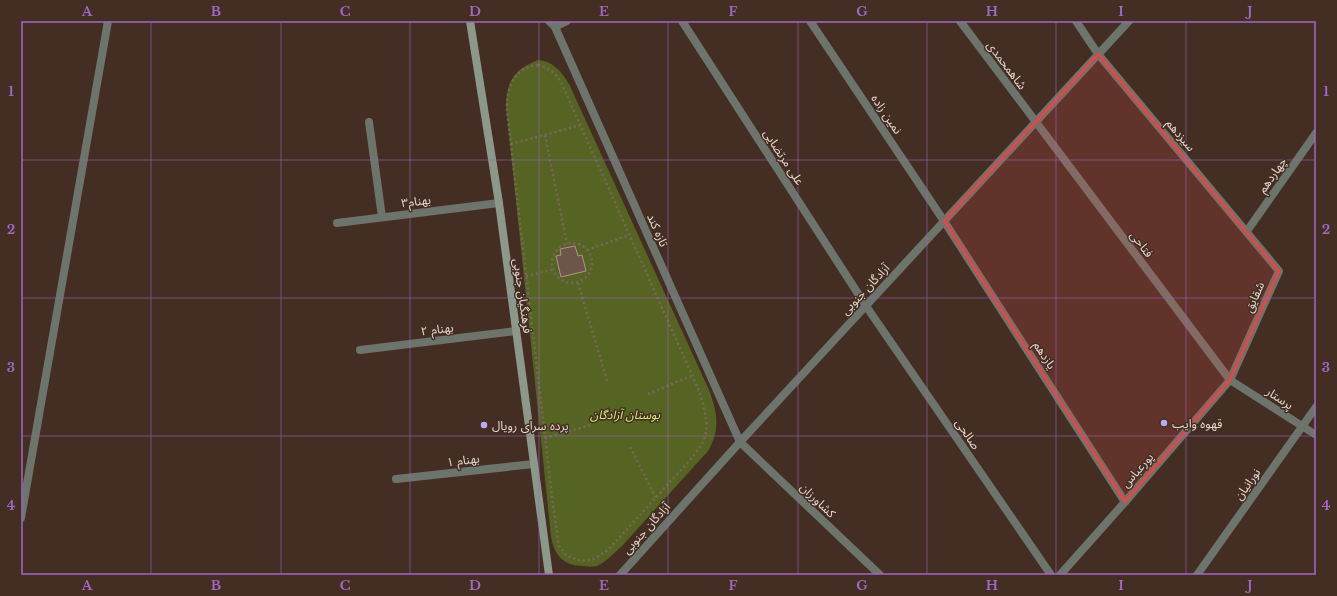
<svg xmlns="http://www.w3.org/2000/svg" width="1337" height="596" font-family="'Libre Baskerville','Noto Sans Arabic',serif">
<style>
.green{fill:#566423}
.building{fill:#6e554a;stroke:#b09488}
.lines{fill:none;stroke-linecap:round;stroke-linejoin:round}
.path{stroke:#7a665d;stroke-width:2.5;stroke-dasharray:2 3;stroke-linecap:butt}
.minor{stroke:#6c746b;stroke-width:8}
.tertiary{stroke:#6c746b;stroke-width:8}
.secondary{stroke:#8b988a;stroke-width:8}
.marked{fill:#d94b4a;fill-opacity:0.2;stroke:#d94b4a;stroke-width:3;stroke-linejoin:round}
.grid{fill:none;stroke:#a068c5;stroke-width:1;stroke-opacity:0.55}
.poi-dot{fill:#bea9f4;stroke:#442e23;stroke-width:1.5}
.labels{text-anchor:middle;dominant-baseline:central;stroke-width:3;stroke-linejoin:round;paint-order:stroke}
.street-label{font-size:12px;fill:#e6d7d0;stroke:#442e23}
.park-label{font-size:12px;font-style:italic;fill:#d4f175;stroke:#442e23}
.poi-label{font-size:12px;fill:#e6d7d0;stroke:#442e23;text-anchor:start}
.neatline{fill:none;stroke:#a068c5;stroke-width:1.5}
.grid-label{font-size:13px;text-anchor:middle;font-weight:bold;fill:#a068c5}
</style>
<rect width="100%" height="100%" fill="#442e23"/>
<!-- green -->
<path class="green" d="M538 60C553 61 562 72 569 84L709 390C717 412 721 429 708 451L622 546C614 553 606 562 597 566 593 567 588 567 584 566 563 566 554 555 551 536L506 105C507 80 515 69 538 60Z"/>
<!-- building -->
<path class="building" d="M575 246 578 256 582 255 586 271 561 277 556 256 561 255 560 249Z"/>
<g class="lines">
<!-- path -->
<g class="path">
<path d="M538 65C554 69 560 79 566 93L697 386C703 402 711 425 703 442 697 454 679 472 670 482 649 505 629 527 608 550L594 559 581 561 567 556 559 546 553 505 507 111C506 90 513 67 538 65Z"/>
<path d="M545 135 567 244"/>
<path d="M511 144 581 125"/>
<circle cx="572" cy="263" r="20"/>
<path d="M587 250 629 235"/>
<path d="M526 276 552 270"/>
<path d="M578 283 608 384"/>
<path d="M648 394 691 376"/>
<path d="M545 438 591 425"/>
<path d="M630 447 656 498"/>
</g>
<!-- minor -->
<g class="minor">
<path d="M549 21 555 27 740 442"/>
<path d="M682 21 866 306 1051 575"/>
<path d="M810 21 944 221 1125 502"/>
<path d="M960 21 1230 380 1316 435"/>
<path d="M555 27 567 21"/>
<path d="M369 122 382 217"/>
<path d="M337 223 499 203"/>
<path d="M1247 231 1316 133"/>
<path d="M360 350 516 331"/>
<path d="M396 479 534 464"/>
<path d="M21 518 108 21"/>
<path d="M1060 575 1125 502 1230 380 1279 271 1098 54 1076 21"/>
<path d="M1197 575 1316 407"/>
</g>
<!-- tertiary -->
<g class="tertiary">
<path d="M740 442 880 575"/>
<path d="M620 575 740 442 1129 21"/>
</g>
<!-- secondary -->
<path class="secondary" d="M470 21 499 203 549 575"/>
</g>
<!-- marked area -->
<path class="marked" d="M1098 54 1279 271 1230 380 1125 502 944 221Z"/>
<!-- grid -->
<path class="grid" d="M151 21V575M281 21V575M410 21V575M539 21V575M668 21V575M798 21V575M927 21V575M1056 21V575M1186 21V575M21 160H1316M21 298H1316M21 436H1316"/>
<!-- markers -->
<g class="poi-dot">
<circle cx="1164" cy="423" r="4"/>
<circle cx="484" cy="425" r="4"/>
</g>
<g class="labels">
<!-- street labels -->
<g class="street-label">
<text transform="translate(1007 65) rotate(53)">شاهمحمدی</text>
<text transform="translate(887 114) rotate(56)">نمین زاده</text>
<text transform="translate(1181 135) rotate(50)">سیزدهم</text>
<text transform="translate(784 157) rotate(57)">علی مرتضایی</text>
<text transform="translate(1272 175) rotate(-55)">چهاردهم</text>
<text transform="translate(416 201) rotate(-7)">بهنام۳</text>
<text transform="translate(658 230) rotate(66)">تازه کند</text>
<text transform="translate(1142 244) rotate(53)">فتاحی</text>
<text transform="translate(865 289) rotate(-47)">آزادگان جنوبی</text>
<text transform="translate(523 296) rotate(82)">فرهنگیان جنوبی</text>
<text transform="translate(1254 297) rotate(-66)">شقایق</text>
<text transform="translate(437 329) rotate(-7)">بهنام ۲</text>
<text transform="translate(1045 355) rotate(57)">یازدهم</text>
<text transform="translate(1280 398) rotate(34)">پرستار</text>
<text transform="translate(968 434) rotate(56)">صالحی</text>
<text transform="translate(463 460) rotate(-7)">بهنام ۱</text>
<text transform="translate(1137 470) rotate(-49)">پورعباس</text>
<text transform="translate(1247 484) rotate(-55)">نورانیان</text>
<text transform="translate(818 500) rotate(44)">کشاورزان</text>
<text transform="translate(646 528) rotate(-48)">آزادگان جنوبی</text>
</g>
<!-- park labels -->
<g class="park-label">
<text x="625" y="414">بوستان آزادگان</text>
</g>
<!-- poi labels -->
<g class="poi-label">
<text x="1172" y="423">قهوه وایب</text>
<text x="492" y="425">پرده سرای رویال</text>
</g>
</g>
<!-- border -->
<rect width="1337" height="596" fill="none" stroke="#442e23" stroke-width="44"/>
<rect x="22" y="22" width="1293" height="552" class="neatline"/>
<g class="grid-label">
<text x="87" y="16">A</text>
<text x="216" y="16">B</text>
<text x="345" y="16">C</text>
<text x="475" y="16">D</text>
<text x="604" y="16">E</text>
<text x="733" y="16">F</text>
<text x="862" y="16">G</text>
<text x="992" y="16">H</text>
<text x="1121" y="16">I</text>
<text x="1250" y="16">J</text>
<text x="11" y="96">1</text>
<text x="1326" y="96">1</text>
<text x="11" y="234">2</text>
<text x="1326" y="234">2</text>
<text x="11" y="372">3</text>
<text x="1326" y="372">3</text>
<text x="11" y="510">4</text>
<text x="1326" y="510">4</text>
<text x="87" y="590">A</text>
<text x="216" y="590">B</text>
<text x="345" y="590">C</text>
<text x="475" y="590">D</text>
<text x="604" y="590">E</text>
<text x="733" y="590">F</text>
<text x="862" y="590">G</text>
<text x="992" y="590">H</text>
<text x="1121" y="590">I</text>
<text x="1250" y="590">J</text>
</g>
</svg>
